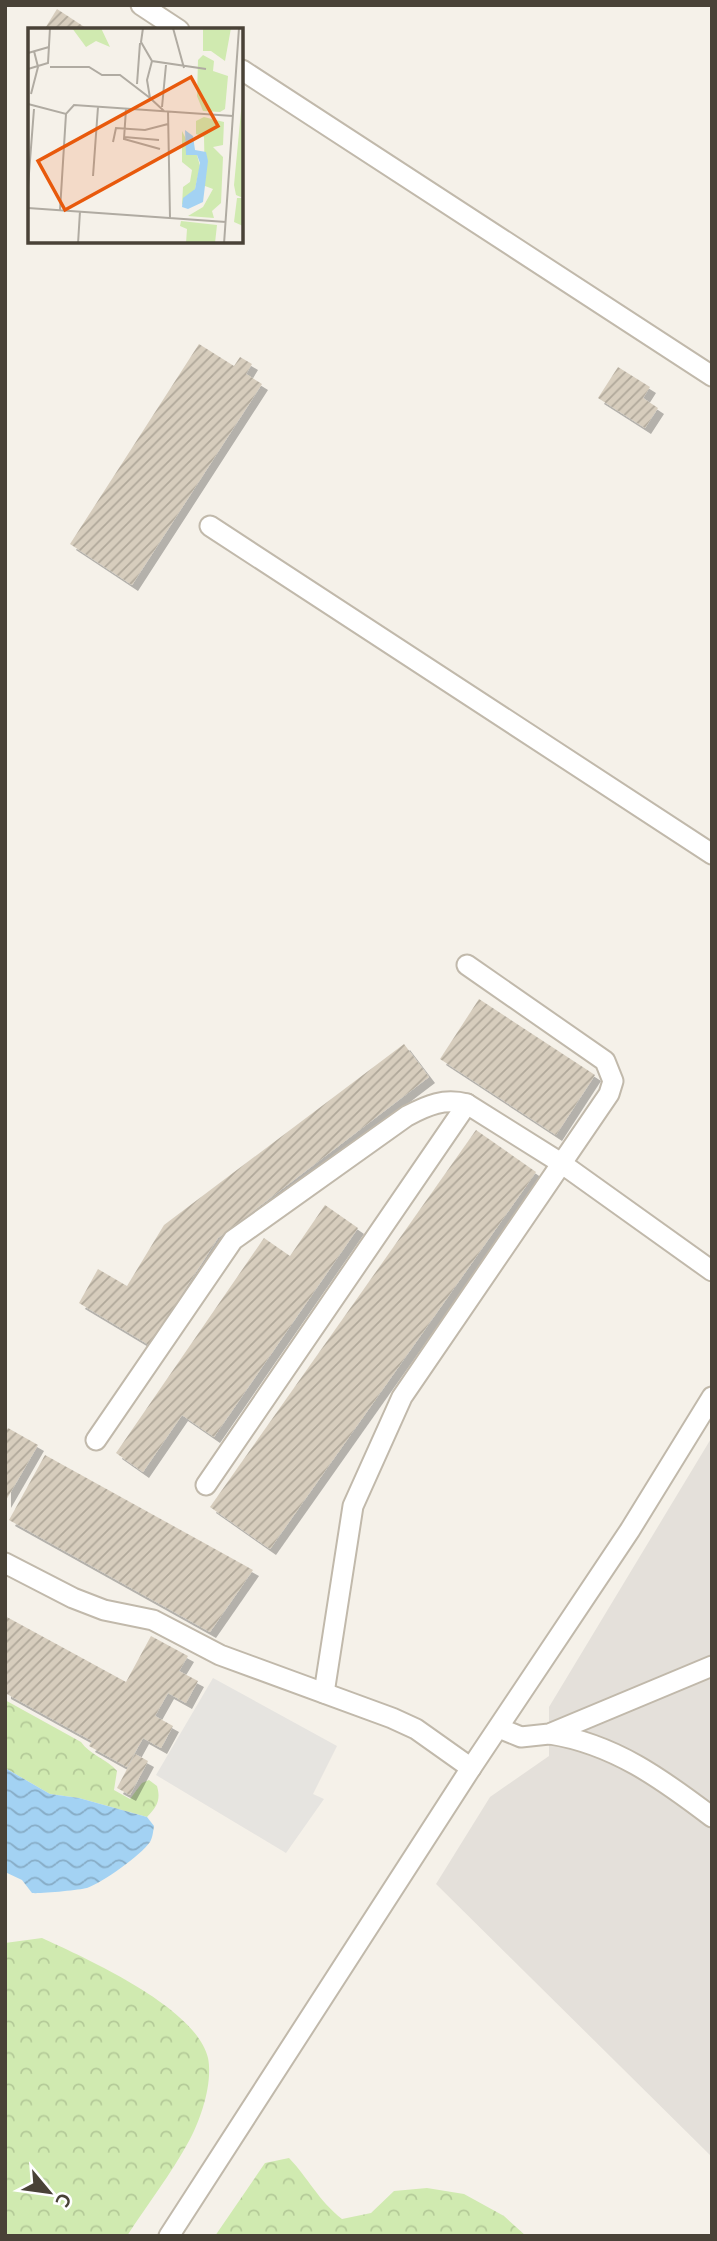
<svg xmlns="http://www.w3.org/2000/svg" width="717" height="2241" font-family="Ubuntu,sans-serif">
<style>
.industrial{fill:#e4e0da}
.forest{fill:url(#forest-crowns)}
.parking{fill:#e6e4e0}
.water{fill:url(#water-waves)}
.building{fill:url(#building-hatch);filter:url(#shadow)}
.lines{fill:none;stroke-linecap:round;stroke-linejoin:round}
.service-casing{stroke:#c1b9ab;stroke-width:23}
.service{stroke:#fff;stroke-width:19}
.inset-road{fill:none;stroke:#b0aba2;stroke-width:2}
.view{fill:#e8590c;fill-opacity:0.15;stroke:#e8590c;stroke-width:3.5}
.inset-edge{fill:none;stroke:#494237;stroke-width:3.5}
</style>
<defs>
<pattern id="forest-crowns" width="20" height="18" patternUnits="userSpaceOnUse" patternTransform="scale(1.75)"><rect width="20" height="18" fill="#d0eab0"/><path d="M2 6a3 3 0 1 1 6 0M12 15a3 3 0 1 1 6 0" fill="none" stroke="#b4ca98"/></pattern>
<pattern id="water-waves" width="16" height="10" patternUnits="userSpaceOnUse" patternTransform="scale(1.75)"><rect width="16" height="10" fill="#a3d2f3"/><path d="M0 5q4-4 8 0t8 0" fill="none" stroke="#87acc6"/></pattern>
<pattern id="building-hatch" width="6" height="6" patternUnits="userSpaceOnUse" patternTransform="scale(1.75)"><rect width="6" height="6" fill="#d7cdbd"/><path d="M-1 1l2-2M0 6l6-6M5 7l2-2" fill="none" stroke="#b0a89a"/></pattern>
<filter id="shadow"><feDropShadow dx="6" dy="6" stdDeviation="0" flood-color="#0004"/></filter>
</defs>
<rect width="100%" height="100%" fill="#f5f1e9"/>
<!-- industrial -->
<path class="industrial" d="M712 1437V2157L436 1884 490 1797 549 1756V1707Z"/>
<!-- forest -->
<g class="forest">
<path d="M5 1700 81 1742C90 1755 107 1759 117 1771L114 1790 130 1799 142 1783 149 1780 157 1786C161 1800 157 1807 147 1817L79 1798 50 1794 5 1768Z"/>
<path d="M42 1938C87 1959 196 2007 208 2058 213 2083 201 2119 189 2141 171 2174 147 2205 127 2236H5V1943Z"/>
<path d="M289 2158C309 2179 318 2200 342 2219L371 2213 394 2191 427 2188 464 2194 504 2216 526 2236H215L265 2163Z"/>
</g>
<!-- parking -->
<path class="parking" d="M213 1678 337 1746 313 1794 324 1799 286 1853 156 1775Z"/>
<!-- water -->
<path class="water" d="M5 1768 50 1794 79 1798 147 1817 154 1826C153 1831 153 1837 150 1842 141 1855 102 1883 87 1888 79 1890 39 1894 32 1893L22 1880 5 1872Z"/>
<!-- building -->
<g class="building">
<path d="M57 9 89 30H44Z"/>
<path d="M199 344 234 366 240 357 252 364 246 374 262 384 132 585 70 544Z"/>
<path d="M618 367 650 387 643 398 658 408 645 428 598 398Z"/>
<path d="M479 999 595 1075 556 1135 440 1059Z"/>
<path d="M404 1044 429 1077 218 1238 149 1345 79 1303 98 1269 127 1286 164 1225Z"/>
<path d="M476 1130 536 1172 270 1549 210 1507Z"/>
<path d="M325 1205 358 1228 214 1437 182 1415 143 1472 116 1453 264 1238 290 1256Z"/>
<path d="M8 1428 38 1445 5 1502V1433Z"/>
<path d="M45 1455 253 1570 210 1632 9 1520Z"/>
<path d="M5 1616 126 1682 151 1636 188 1656 179 1671 198 1681 186 1703 168 1693 155 1716 173 1726 161 1748 143 1738 127 1767 89 1746 92 1741 5 1693Z"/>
<path d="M135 1754 148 1761 130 1795 117 1788Z"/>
</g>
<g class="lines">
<defs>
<g id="service">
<path d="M141 5 179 30"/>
<path d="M242 70 712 376"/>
<path d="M210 526 712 854"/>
<path d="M96 1440 233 1240 407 1116C428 1105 444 1098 467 1104L561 1163 712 1271"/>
<path d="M206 1485 467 1104"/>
<path d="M5 1563 73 1598 104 1610 153 1620 220 1655 392 1718 416 1729 471 1768"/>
<path d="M324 1693 353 1506 402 1397 609 1094 613 1081 605 1061 467 965"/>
<path d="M499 1728 521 1737 549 1734 712 1666"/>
<path d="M550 1734C614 1744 662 1779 712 1817"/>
<path d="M169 2236 471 1768 630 1530 712 1397"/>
</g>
</defs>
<!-- service casing -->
<use href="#service" class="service-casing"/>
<!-- service -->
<use href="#service" class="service"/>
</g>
<!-- overview -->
<g transform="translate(28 28)">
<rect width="215" height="215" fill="#f5f1e9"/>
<path d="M44 0H73L82 19 68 13 58 19ZM175 0H203L197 33 183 23H175ZM175 27 186 33 185 43 200 48 197 81 192 84 175 83 169 68 170 32ZM215 62V170L208 167 206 157ZM176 89 196 94 195 117 185 119 195 129 193 175 184 183 186 190 160 188 175 179 185 161 177 158 176 109 168 106V93ZM154 103 158 111V127H169L172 138 167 161 154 177 155 159 162 154 164 142 154 134ZM153 193 189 197 187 215H158L159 201 152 198Z" fill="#d0eab0"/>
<path d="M209 170H215V198L206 194Z" fill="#d0eab0"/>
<path d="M157 102 165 108 167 122 178 124 180 133 175 174 160 181 154 179 155 170 167 161 172 135 169 127H158Z" fill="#a3d2f3"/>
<path class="inset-road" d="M115 0 113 14 124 33 178 41M145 0 156 40M0 25 21 19M124 33 119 52 122 70 136 83M22 39H61L74 47H92L122 70M0 41 20 35 22 0M109 56 112 15M3 66 10 39 6 23M0 76 38 86 46 77 205 88M134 79 138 37M98 81 96 111 132 121M140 83 142 190M96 109 131 112M85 114 88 100 117 102 140 96M65 148 70 79M0 158 6 81M0 180 198 194M32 182 38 86M50 216 52 183M196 216 211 0"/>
<path class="view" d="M163 49 190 98 37 182 10 133Z"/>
<rect width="215" height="215" class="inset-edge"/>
</g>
<!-- border -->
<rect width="717" height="2241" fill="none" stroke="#494237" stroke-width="14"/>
<!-- north arrow -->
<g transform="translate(49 2192) rotate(119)" stroke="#ffffff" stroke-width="5" paint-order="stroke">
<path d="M0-5L12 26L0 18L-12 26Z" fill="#494237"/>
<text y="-10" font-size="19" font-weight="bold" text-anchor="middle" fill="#494237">С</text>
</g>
</svg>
